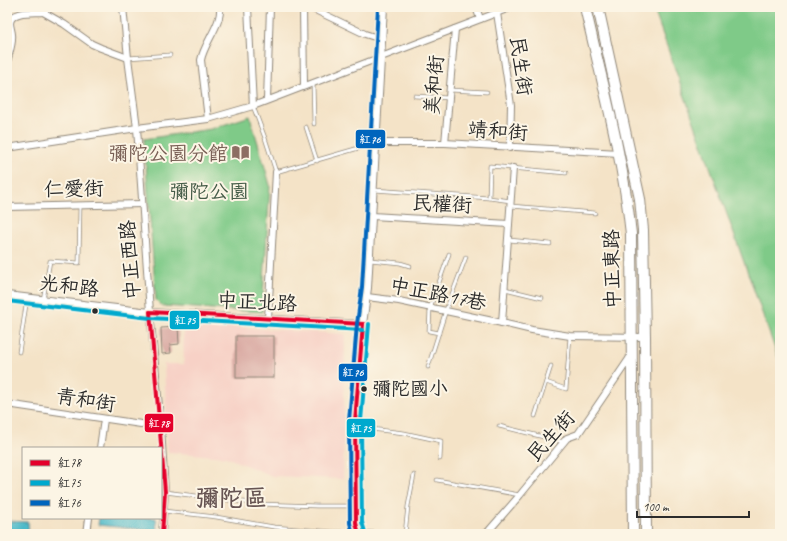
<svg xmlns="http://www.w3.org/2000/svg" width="787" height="541" font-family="Caveat,'LXGW WenKai TC',sans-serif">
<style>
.built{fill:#f7d1c6}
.green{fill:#7fca88;stroke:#557a5a}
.water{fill:#4ebac9;stroke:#3c727a}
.building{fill:#d7a49e}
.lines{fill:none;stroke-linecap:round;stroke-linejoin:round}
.service-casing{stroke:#908779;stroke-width:4.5}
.minor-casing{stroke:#908779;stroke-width:8}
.primary-casing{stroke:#908779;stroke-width:12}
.service{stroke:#fff;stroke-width:3}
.minor{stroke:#fff;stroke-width:6}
.primary{stroke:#fff;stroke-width:10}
.bus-1-casing{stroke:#fcf5e5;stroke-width:7}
.bus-2-casing{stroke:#fcf5e5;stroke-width:7}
.bus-3-casing{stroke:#fcf5e5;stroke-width:7}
.bus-1{stroke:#e4002b;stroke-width:4}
.bus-2{stroke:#00a9ce;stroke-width:4}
.bus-3{stroke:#0065bd;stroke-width:4}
.bus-dot{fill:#2b2b2b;stroke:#fcf5e5;stroke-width:1.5}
.labels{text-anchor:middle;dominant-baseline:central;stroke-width:4;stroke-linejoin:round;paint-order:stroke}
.bus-label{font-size:19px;fill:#2b2b2b;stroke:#fcf5e5;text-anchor:start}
.street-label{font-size:20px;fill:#2b2b2b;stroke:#fcf5e5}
.education-label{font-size:20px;fill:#785e54;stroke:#fcf5e5;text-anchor:end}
.park-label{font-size:20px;fill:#445b47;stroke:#fcf5e5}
.district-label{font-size:24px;font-weight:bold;fill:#675553;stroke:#fcf5e5}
.line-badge{stroke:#fcf5e5;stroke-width:1.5}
.badge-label{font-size:11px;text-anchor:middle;font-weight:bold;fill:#fff}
</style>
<rect width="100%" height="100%" fill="#fcf5e5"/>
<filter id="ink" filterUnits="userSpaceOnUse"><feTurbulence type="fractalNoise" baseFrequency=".025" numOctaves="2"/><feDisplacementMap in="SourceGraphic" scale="8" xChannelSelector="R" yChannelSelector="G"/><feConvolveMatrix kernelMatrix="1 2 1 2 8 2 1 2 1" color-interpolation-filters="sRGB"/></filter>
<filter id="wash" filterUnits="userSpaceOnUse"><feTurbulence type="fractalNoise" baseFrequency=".012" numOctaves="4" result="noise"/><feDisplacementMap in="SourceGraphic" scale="16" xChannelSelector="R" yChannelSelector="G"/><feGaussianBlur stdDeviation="0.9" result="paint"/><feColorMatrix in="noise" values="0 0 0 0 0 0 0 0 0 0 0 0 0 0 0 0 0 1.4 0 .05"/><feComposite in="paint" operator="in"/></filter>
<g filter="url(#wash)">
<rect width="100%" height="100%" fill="#f4e3c7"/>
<!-- built -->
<path class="built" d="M183 324 345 334 343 479 272 476 226 457 168 452 164 364H184Z"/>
<!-- green -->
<g class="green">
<path d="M653 7H780V363Z"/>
<path d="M250 116 270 185 262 312 162 306 156 300 144 139 211 129Z"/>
</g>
<!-- water -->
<g class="water">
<path d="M99 518H156L157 531 98 525Z"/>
<path d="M7 521 28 522 29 534H7Z"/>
</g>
<g id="blocks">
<!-- building -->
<g class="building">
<path d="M178 327 179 344 170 345 171 353 162 354 161 328Z"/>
<rect x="236" y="336" width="38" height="42"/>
</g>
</g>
</g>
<g filter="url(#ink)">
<use href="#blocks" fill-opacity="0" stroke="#908779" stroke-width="1"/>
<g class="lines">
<defs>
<g id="service">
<path d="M128 58 170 55"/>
<path d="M313 82 314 124"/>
<path d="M450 90 487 92"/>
<path d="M415 96 449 98"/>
<path d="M253 106 265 138 276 172 376 143"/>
<path d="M306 127 317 161"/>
<path d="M374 190 489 198 511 201"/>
<path d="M489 198 490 166 566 173"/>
<path d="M511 206 595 213"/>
<path d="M509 240 550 244"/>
<path d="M370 260 400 263 410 266"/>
<path d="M505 289 542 298"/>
<path d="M43 300 50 261 79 263 80 205"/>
<path d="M439 333 429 331 430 308 449 254"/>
<path d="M19 352 27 298"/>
<path d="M428 367 446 310 466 257"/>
<path d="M546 382 566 389 570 336"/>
<path d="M535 416 551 366"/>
<path d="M499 426 564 442"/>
<path d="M355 427 404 433 441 441 440 459"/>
<path d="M437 480 520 495"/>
<path d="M165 492 260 504 317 506H356"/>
<path d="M164 511 216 517 274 527 333 532H358L394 534"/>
<path d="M405 534 408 506 414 475"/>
</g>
<g id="minor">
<path d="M38 7 43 12 64 24 92 44 101 48 128 58"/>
<path d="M123 7 128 58 137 128 150 312 161 427 165 492 162 534"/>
<path d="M248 7 253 106"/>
<path d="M303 7 304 86"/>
<path d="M309 7 365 34 381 39"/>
<path d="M476 7 480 19"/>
<path d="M497 13 511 105 510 148"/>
<path d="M7 64C8 55 12 47 12 39 13 33 10 28 10 23 11 10 34 13 43 12L48 7"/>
<path d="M267 100 270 7"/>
<path d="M208 119 201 60C204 43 222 24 220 7"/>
<path d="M376 143H445L619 153"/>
<path d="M445 143 455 29"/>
<path d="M7 148 137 128 208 119 253 106 512 7"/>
<path d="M7 207 142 204"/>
<path d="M372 216 509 224"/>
<path d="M7 295 150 312 363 324"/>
<path d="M367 297 399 301 502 323 532 330 570 336 645 337"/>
<path d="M268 319 276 172"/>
<path d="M502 323 513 168"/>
<path d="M7 404 161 427"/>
<path d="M100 448 104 419"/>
<path d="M87 534 89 518"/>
<path d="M359 534 356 523 355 421 363 324 368 288 384 7"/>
<path d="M486 534 520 495 567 438 578 434 631 356"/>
</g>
<g id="primary">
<path d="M585 7C602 82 623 157 631 234L633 534"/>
<path d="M598 7 640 199 643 230 645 337 646 534"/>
</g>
</defs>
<!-- service casing -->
<use href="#service" class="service-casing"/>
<!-- minor casing -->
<use href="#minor" class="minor-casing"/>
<!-- primary casing -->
<use href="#primary" class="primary-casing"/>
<!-- service -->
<use href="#service" class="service"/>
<!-- minor -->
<use href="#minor" class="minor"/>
<!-- primary -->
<use href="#primary" class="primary"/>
<defs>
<g id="bus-1">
<path d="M150 312 165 492 162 534"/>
<path d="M150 312 363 324"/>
<path d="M359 534 356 523 355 421 363 324"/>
</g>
<g id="bus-2">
<path d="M7 301 150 318 363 330"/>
<path d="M365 532 362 522 361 421 369 324"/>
</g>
<path id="bus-3" d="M353 534 350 523 349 421 357 324 362 287 378 7"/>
</defs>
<!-- bus-1 casing -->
<use href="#bus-1" class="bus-1-casing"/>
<!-- bus-2 casing -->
<use href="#bus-2" class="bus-2-casing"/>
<!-- bus-3 casing -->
<use href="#bus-3" class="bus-3-casing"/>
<!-- bus-1 -->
<use href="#bus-1" class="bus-1"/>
<!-- bus-2 -->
<use href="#bus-2" class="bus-2"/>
<!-- bus-3 -->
<use href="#bus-3" class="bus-3"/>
</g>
</g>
<!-- icons -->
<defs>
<symbol id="library-bare" viewBox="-9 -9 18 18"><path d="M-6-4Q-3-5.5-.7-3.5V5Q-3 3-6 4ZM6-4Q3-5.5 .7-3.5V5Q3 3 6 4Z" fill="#8d6e63" stroke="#fcf5e5" stroke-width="2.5" paint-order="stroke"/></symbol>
</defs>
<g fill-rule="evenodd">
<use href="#library-bare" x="228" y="140" width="25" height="25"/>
</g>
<!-- markers -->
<g class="bus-dot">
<circle cx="95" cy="311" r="3.5"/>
<circle cx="364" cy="389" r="3.5"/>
</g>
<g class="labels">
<!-- bus labels -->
<g class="bus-label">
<text x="372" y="389">彌陀國小</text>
</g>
<!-- street labels -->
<g class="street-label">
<text transform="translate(521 66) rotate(82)">民生街</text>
<text transform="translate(434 85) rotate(-85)">美和街</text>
<text transform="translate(498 131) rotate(4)">靖和街</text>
<text transform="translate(74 189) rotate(-1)">仁愛街</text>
<text transform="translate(442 204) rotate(3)">民權街</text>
<text transform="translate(130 260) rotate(-94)">中正西路</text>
<text transform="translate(612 269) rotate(-91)">中正東路</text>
<text transform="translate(69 286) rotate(7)">光和路</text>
<text transform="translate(438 294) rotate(11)">中正路17巷</text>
<text transform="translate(257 302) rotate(3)">中正北路</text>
<text transform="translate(86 400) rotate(9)">青和街</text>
<text transform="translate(551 436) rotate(-48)">民生街</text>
</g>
<!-- education labels -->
<g class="education-label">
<text x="228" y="153">彌陀公園分館</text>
</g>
<!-- park labels -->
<g class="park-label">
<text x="209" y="191">彌陀公園</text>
</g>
<!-- district labels -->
<g class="district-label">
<text x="231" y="498">彌陀區</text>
</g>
</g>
<g class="line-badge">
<rect x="355" y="129" width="31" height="20" rx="4" fill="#0065bd"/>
<rect x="169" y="310" width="31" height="20" rx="4" fill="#00a9ce"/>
<rect x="338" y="363" width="30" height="19" rx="4" fill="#0065bd"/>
<rect x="144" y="413" width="30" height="20" rx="4" fill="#e4002b"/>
<rect x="346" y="418" width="30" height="20" rx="4" fill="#00a9ce"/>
</g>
<g class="badge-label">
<text x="370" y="143">紅76</text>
<text x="185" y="324">紅75</text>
<text x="353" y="376">紅76</text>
<text x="159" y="427">紅78</text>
<text x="361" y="432">紅75</text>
</g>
<!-- margin -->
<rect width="787" height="541" fill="none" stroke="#fcf5e5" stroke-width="24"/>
<!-- legend -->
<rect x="22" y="447" width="140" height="72" fill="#fcf5e5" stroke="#a8a49b"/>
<rect x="30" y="460" width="20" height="6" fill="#e4002b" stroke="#a8a49b"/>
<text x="58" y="467" font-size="12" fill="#2b2b2b">紅78</text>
<rect x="30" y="480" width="20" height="6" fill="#00a9ce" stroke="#a8a49b"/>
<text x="58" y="487" font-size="12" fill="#2b2b2b">紅75</text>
<rect x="30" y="500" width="20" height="6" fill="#0065bd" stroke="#a8a49b"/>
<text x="58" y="507" font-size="12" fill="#2b2b2b">紅76</text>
<!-- scale -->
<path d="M637 511v6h112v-6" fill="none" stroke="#2b2b2b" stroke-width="2"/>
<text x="643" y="511" font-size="12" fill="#2b2b2b" stroke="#fcf5e5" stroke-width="3" paint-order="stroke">100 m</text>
</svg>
